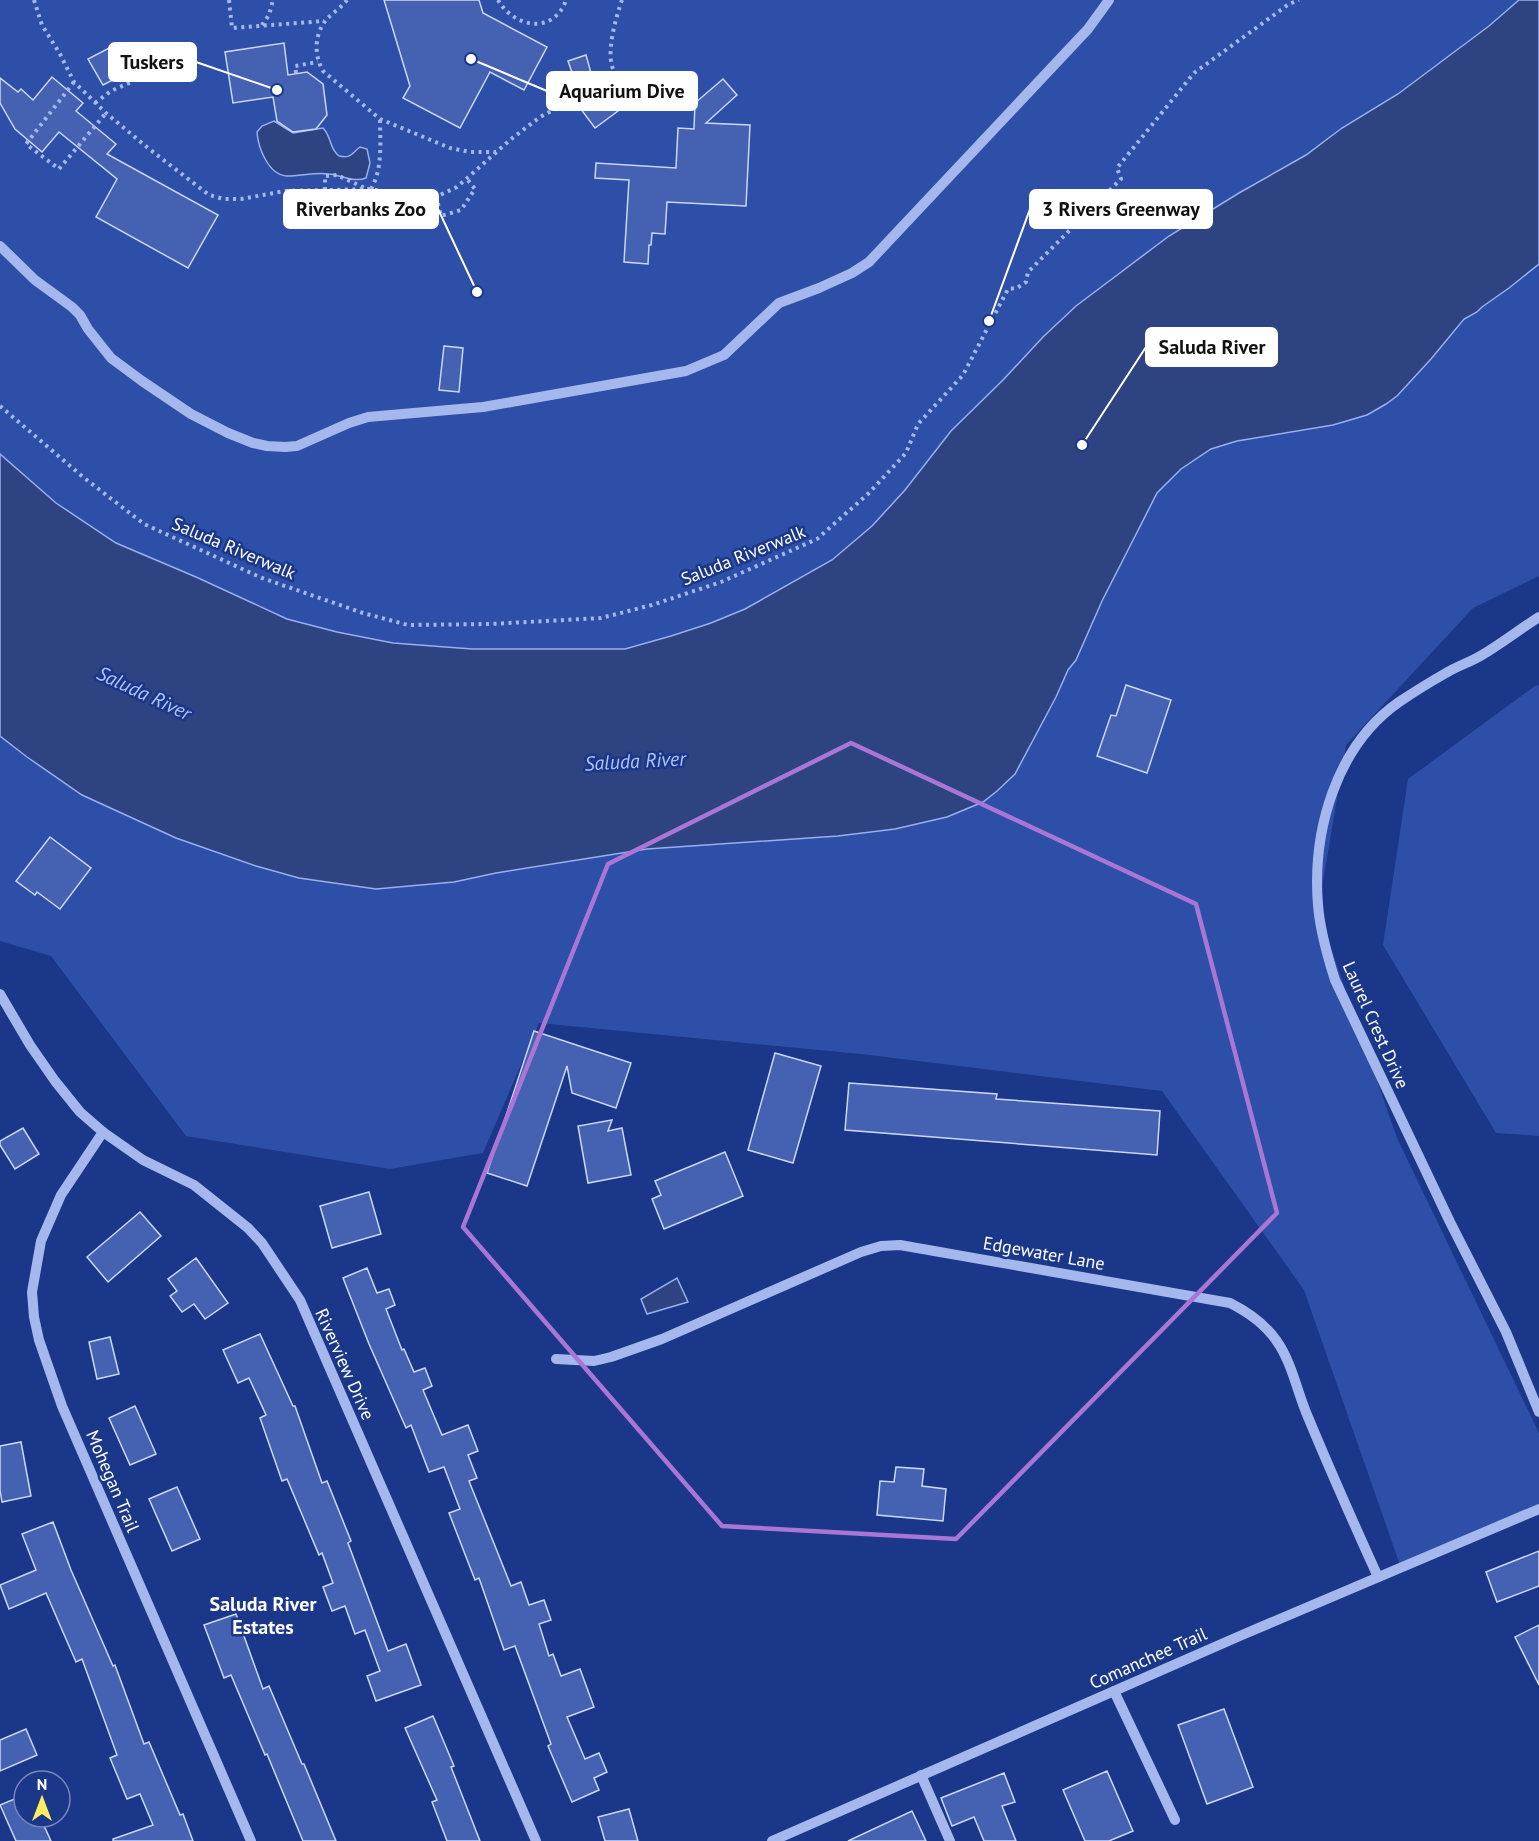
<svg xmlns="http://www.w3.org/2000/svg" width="1539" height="1841" font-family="'PT Sans',sans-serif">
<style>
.green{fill:#2e4fa7}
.water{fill:#2e4381;stroke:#98b0ef;stroke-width:1.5}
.building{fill:#4461b2;stroke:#cad7f9;stroke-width:1.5}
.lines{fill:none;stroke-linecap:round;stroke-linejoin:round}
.path{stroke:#a5b8ed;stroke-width:4;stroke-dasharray:3 4.5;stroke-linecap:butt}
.minor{stroke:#a5b8ed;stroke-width:10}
.marked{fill:none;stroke:#a976d5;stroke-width:4.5;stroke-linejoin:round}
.labels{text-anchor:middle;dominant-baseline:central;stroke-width:5;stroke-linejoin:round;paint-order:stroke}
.street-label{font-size:18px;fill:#fff;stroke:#1b3789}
.water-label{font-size:20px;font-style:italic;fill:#b0c3f4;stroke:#1b3789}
.neighbourhood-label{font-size:20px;font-weight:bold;fill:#fff;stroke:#1b3789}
.leader{fill:none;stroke:#fff;stroke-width:2}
.callout-dot{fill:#fff;stroke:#1b3789;stroke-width:2}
.callout{fill:#fff;stroke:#fff;stroke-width:2}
.callout-label{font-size:20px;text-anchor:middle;font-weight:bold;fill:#111}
</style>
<rect width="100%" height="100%" fill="#1b3789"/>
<!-- green -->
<g class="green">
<path d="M0 0H1519L1489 26 1398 94 1342 128 1306 155 1118 273 1076 306 1043 337 1003 380 951 431 905 490 872 526 832 560 745 609 711 623 671 636 625 649H472L393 643 337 632 287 619 196 577 116 543 56 503 0 454Z"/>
<path d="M1539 264V576L1473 608 1346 745 1318 911 1397 1138 1539 1433V1513L1400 1565 1304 1290 1162 1091 861 1054 539 1023 483 1153 390 1169 186 1136 51 956 0 941V736L122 814 176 838 256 866 299 878 376 889 454 882 496 873 647 849 838 836 1015 774 1056 698 1068 670 1076 660 1102 601 1157 493 1181 469 1211 449 1237 441 1333 425 1367 415 1431 359 1464 319 1477 312 1482 307 1509 288Z"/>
<path d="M1539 685V1136L1496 1133 1383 945 1408 779 1535 686Z"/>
</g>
<!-- water -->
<g class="water">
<path d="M1519 0H1539V264L1509 288 1482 307 1477 312 1464 319 1431 359 1397 396 1386 404 1367 415 1333 425 1237 441 1211 449 1181 469 1157 493 1102 601 1076 660 1068 670 1056 697 1015 774 997 791 983 802 947 817 895 829 838 836 647 849 496 873 454 882 376 889 299 878 256 866 176 838 82 795 27 757 0 736V454L56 503 116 543 196 577 287 619 337 632 393 643 472 649H625L671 636 711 623 745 609 832 560 872 526 905 490 951 431 1003 380 1043 337 1076 306 1169 236 1239 193 1306 155 1342 128 1398 94 1489 26Z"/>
<path d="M274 121 293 133 323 128C332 137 329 149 339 156 351 159 352 153 360 147L367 149 370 163 366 178C354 183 341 175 329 174 315 172 301 176 287 176 268 175 258 147 257 132L262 126Z"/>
<path d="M677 1278 688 1302 647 1314 641 1299Z"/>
</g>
<!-- building -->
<g class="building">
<path d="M384 0H479L483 13 547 47 524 90 490 72 460 128 403 98 410 86Z"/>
<path d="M284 43 288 75 307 72 323 84 327 115 316 129 293 132 277 121 273 97 233 103 225 52Z"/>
<path d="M113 46 128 72 103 85 88 59Z"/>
<path d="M586 55 591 73 574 78 568 61Z"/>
<path d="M634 76 650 97 634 109 629 103 595 128 580 108 598 94 600 101Z"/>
<path d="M52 77 83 103 76 111 116 144 107 154 218 215 188 268 96 217 117 179 59 132 42 152 15 129 0 103V78L18 92 21 89 33 100Z"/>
<path d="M723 79 737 95 706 123 750 125 746 206 667 202 665 234 652 233 651 245H649L648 264 624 262 629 180 595 178 596 163 676 168 678 128 694 129 695 103Z"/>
<path d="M444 346 463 348 459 392 439 390Z"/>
<path d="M1126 685 1171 700 1147 773 1097 756 1111 715 1116 716Z"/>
<path d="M50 837 91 868 60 909 37 892 35 895 16 881Z"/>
<path d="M534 1031 631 1063 616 1108 572 1093 567 1066 527 1186 487 1173Z"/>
<path d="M775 1053 821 1066 793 1163 748 1150Z"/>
<path d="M849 1083 997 1094 996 1099 1160 1111 1157 1155 845 1130Z"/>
<path d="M612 1120 608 1131 622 1128 631 1175 588 1183 578 1126Z"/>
<path d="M23 1128 39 1154 15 1169 0 1145V1141Z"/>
<path d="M725 1152 743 1196 664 1229 652 1199 661 1195 655 1181Z"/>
<path d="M369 1192 381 1234 332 1248 320 1206Z"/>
<path d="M140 1212 161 1236 108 1282 87 1257Z"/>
<path d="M196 1258 228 1303 205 1319 194 1304 182 1312 170 1296 177 1291 168 1279Z"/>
<path d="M367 1268 377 1293 389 1289 395 1305 386 1309 402 1350 404 1349 414 1372 425 1368 432 1386 423 1390 442 1435 468 1425 478 1451 468 1455 477 1478 469 1481 511 1586 521 1582 529 1605 544 1600 551 1620 539 1624 549 1656 553 1654 561 1676 580 1669 594 1707 567 1717 585 1759 599 1753 607 1772 594 1778 599 1790 572 1802 548 1746 551 1744 515 1646 504 1650 479 1578 475 1580 449 1513 460 1509 444 1467 429 1472 411 1425 406 1428 369 1344 343 1278Z"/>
<path d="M260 1334 293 1406H295L322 1483 327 1481 351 1541 348 1543 388 1651 406 1644 421 1685 376 1701 367 1676 380 1671 365 1630 355 1634 345 1606 332 1611 323 1587 333 1583 322 1553 319 1555 287 1479 282 1481 260 1418 266 1415 249 1378 238 1383 223 1350Z"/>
<path d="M110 1337 119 1374 97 1379 89 1342Z"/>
<path d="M135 1406 156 1454 130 1465 109 1418Z"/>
<path d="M21 1442 31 1496 2 1502 0 1490V1446Z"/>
<path d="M896 1467 924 1469 922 1486 946 1489 943 1521 877 1515 880 1481 894 1482Z"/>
<path d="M177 1487 200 1539 172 1551 149 1499Z"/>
<path d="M53 1522 71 1570 113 1666 115 1665 144 1744 149 1742 180 1815 183 1814 193 1841H113V1839L153 1825 140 1794 127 1799 110 1758 117 1755 82 1659 76 1662 46 1593 9 1609 0 1585 36 1570 22 1534Z"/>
<path d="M1539 1551V1586L1497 1602 1486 1572Z"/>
<path d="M236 1614 263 1689 269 1686 302 1764H304L336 1841H303L267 1754 265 1755 231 1675 224 1678 204 1625Z"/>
<path d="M1539 1625V1685L1515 1637Z"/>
<path d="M1224 1709 1253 1787 1207 1804 1178 1725Z"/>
<path d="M433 1716 454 1766 451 1767 480 1841H447L432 1802 437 1800 405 1728Z"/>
<path d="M26 1729 37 1755 0 1771V1740Z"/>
<path d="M1107 1771 1133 1831 1109 1841H1085L1063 1790Z"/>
<path d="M1004 1773 1015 1802 1002 1806 1016 1841H984L974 1817 952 1826 941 1798Z"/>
<path d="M24 1795V1817H40L51 1841H16L0 1805Z"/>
<path d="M629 1809 638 1841H605L598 1817Z"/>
<path d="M912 1811 926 1841H848Z"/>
</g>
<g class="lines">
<!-- path -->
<g class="path">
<path d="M34 0 42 25 60 54 74 82 106 113 148 148 209 195 224 199H241L285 191 371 189 411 197 429 198 438 196 457 187 510 140 540 117 561 106 603 88 617 78"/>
<path d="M229 0 232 28 324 21"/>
<path d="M347 0C341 8 332 13 326 20 314 35 314 55 323 71L380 119 450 148 470 152H496"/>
<path d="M498 0C514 28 554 35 566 0"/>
<path d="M622 0C616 17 607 49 612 66 615 77 623 86 630 95"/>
<path d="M262 25 269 15 273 0"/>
<path d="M296 73 295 66 318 62"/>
<path d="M74 82 26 144 59 169 106 113"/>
<path d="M95 103 111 91 131 82 136 75"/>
<path d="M371 189C383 168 380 143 380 119"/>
<path d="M325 190V176L337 175 367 189"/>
<path d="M436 196 441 216 461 210 475 189 467 179"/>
<path d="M0 406 83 477 144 524 262 578 363 613 408 625 490 624 601 618 652 605 721 582 817 539 869 493 906 453 918 424 963 375 1008 289 1017 288 1026 282 1028 272 1121 179 1117 168 1194 73 1289 4 1299 0"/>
</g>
<!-- minor -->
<g class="minor">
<path d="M0 246 35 280 72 307 80 315 88 329 111 358 142 381 191 414 228 433 253 443 267 446 285 447 297 446 349 423 368 417 483 407 686 371 724 355 779 303 819 288 852 273 869 262 1088 29 1109 0"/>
<path d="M1539 617C1520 629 1502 643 1482 655 1471 662 1457 666 1446 673 1430 682 1414 692 1399 702 1336 746 1312 831 1318 905 1320 931 1327 955 1335 980L1450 1222 1506 1332 1539 1412"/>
<path d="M0 994 30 1045 55 1081 80 1112 103 1132 143 1160 194 1185 248 1228 262 1243 300 1300 536 1841"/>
<path d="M103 1132 61 1195 41 1241 32 1292 34 1317 39 1340 62 1406 251 1841"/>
<path d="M556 1359 594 1361 611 1357 662 1339 861 1252 881 1246 900 1245 1230 1303C1248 1312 1264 1323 1276 1340 1292 1362 1297 1392 1308 1417 1330 1470 1354 1524 1378 1577"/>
<path d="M1114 1691 1175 1820"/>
<path d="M921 1775 950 1841"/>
<path d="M772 1841 1242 1635 1539 1509"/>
</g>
</g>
<!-- marked area -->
<path class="marked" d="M851 743 1196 904 1277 1213 956 1539 722 1526 463 1227 608 864Z"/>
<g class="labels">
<!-- street labels -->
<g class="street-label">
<text transform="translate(234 548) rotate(23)">Saluda Riverwalk</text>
<text transform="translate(743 555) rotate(-22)">Saluda Riverwalk</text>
<text transform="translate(1376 1025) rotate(66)">Laurel Crest Drive</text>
<text transform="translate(1044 1253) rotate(10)">Edgewater Lane</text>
<text transform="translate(345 1364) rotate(66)">Riverview Drive</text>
<text transform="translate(113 1481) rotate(67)">Mohegan Trail</text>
<text transform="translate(1148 1658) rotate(-24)">Comanchee Trail</text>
</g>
<!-- water labels -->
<g class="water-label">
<text transform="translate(144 693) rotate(25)">Saluda River</text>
<text transform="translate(635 761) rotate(-3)">Saluda River</text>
</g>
<!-- neighbourhood labels -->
<g class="neighbourhood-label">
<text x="263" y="1604">Saluda River<tspan x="263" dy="23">Estates</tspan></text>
</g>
</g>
<!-- callouts -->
<path class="leader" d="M277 90L196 62M471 59L547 91M989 321L1030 209M477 292L438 209M1082 445L1146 347"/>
<g class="callout-dot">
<circle cx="277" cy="90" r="6"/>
<circle cx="471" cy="59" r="6"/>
<circle cx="989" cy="321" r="6"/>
<circle cx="477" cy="292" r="6"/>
<circle cx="1082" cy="445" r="6"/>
</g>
<g class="callout">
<rect x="109" y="43" width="87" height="38" rx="6"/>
<rect x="547" y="72" width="150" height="38" rx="6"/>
<rect x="1030" y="190" width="182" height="38" rx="6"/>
<rect x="284" y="190" width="154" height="38" rx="6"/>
<rect x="1146" y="328" width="131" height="38" rx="6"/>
</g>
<g class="callout-label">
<text x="152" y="69">Tuskers</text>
<text x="622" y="98">Aquarium Dive</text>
<text x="1121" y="216">3 Rivers Greenway</text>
<text x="361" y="216">Riverbanks Zoo</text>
<text x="1212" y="354">Saluda River</text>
</g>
<!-- north arrow -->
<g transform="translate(42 1799)"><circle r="28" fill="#1b3789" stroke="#7687b8" stroke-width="1.5"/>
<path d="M0-4.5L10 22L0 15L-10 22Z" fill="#feed61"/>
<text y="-9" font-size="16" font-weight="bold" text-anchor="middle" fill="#ffffff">N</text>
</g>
</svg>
